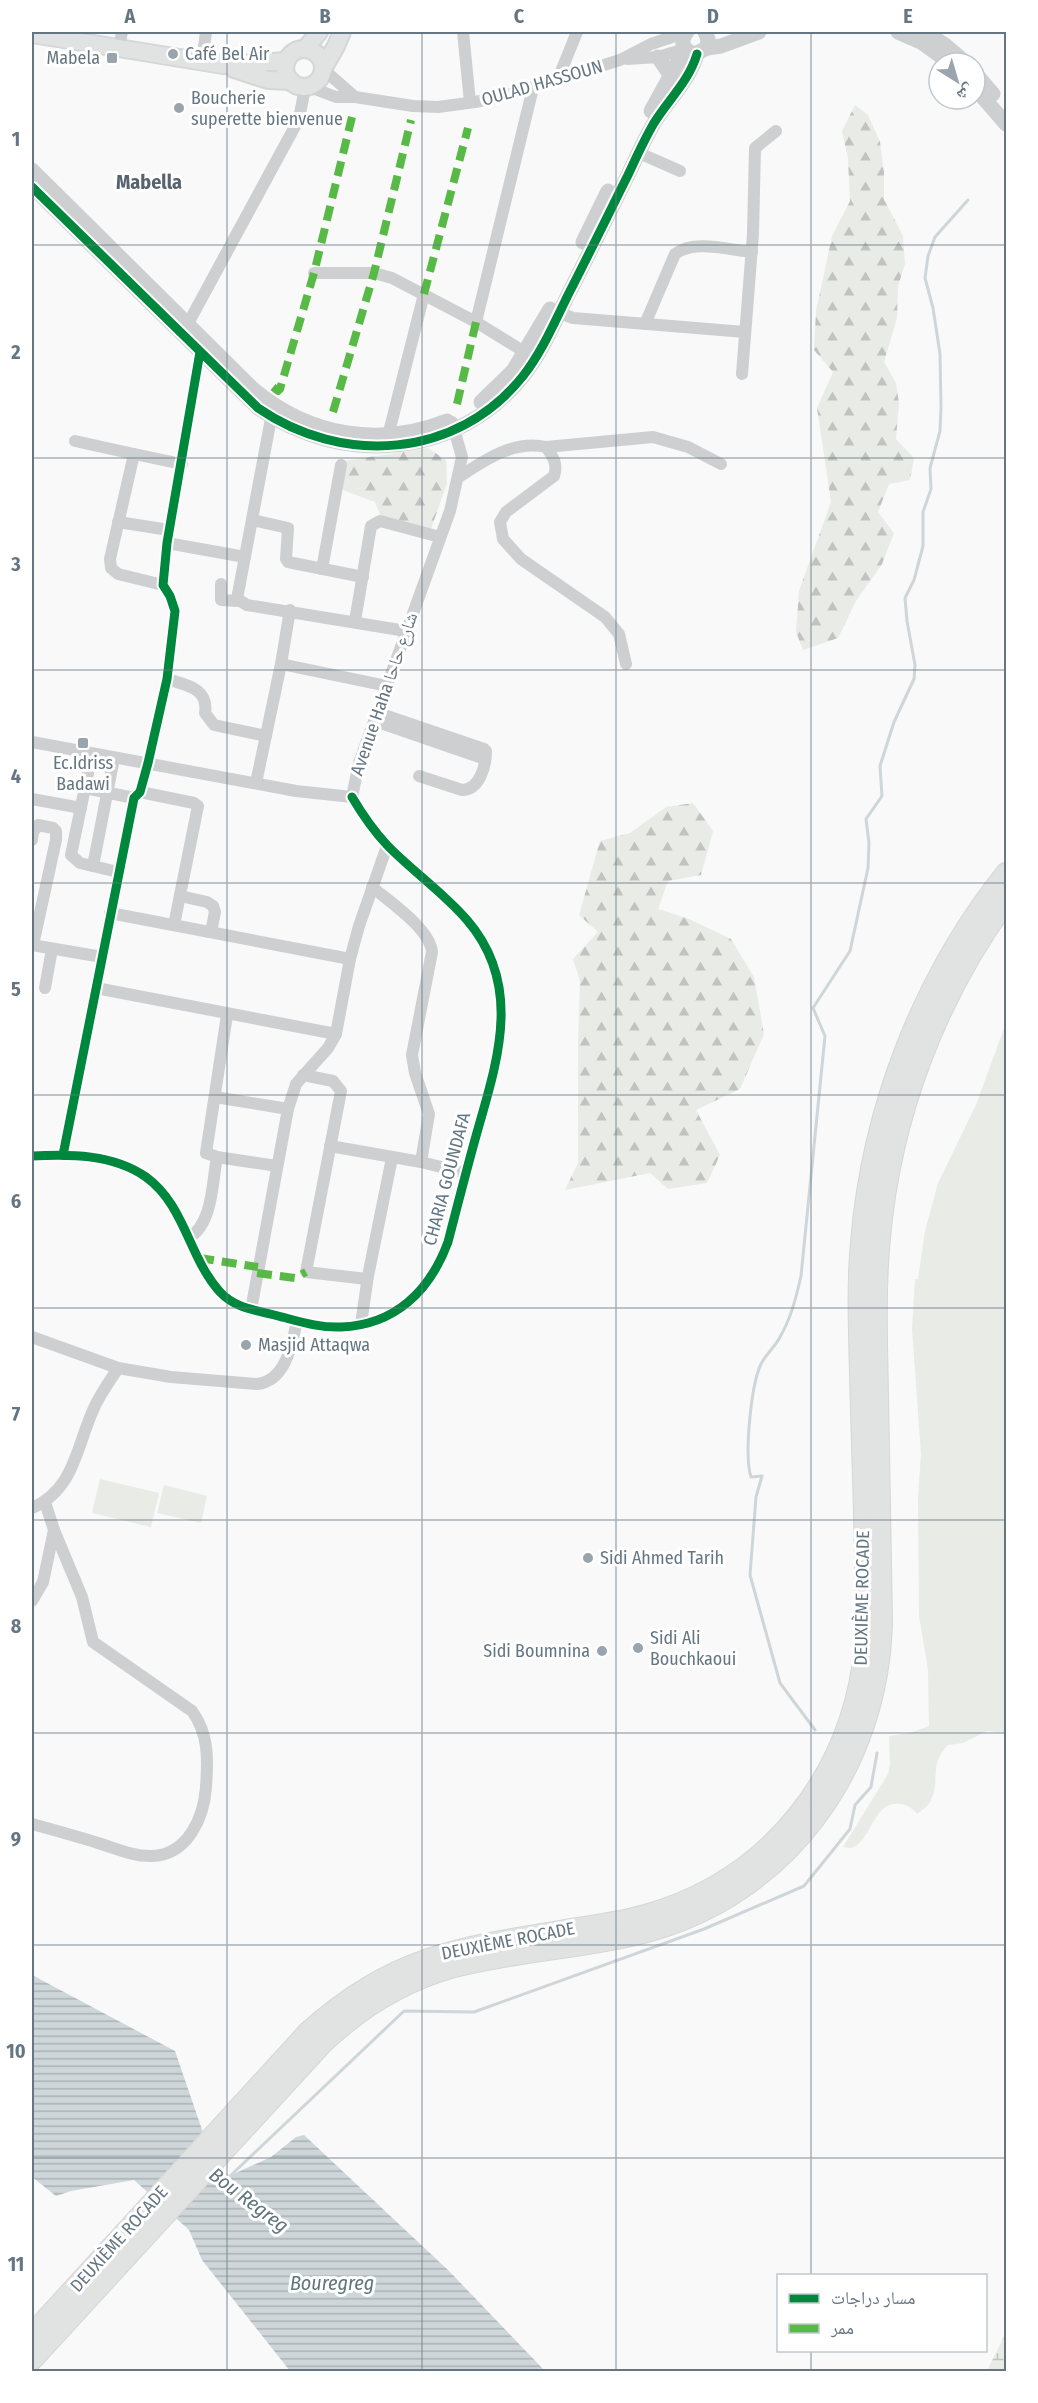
<svg xmlns="http://www.w3.org/2000/svg" width="1038" height="2403" font-family="'Fira Sans Condensed','Noto Naskh Arabic',sans-serif">
<style>
.green{fill:#e8ebe6}
.forest{fill:url(#forest-firs)}
.wetland{fill:url(#wetland-marsh)}
.water{fill:url(#water-rules)}
.lines{fill:none;stroke-linecap:round;stroke-linejoin:round}
.stream{stroke:#ced6d9;stroke-width:3}
.secondary-casing{stroke:#d5d6d7;stroke-width:20}
.trunk-casing{stroke:#d5d6d6;stroke-width:22}
.minor{stroke:#cecfd0;stroke-width:12}
.tertiary{stroke:#cecfd0;stroke-width:15}
.secondary{stroke:#e1e2e2;stroke-width:16}
.trunk{stroke:#e1e2e2;stroke-width:20}
.quiet{stroke:#58b947;stroke-width:8;stroke-dasharray:15 8;stroke-linecap:butt}
.cycleway-casing{stroke:#fff;stroke-width:13}
.cycleway{stroke:#00873e;stroke-width:9}
.grid{fill:none;stroke:#657683;stroke-width:1.5;stroke-opacity:0.55}
.poi-dot{fill:#99a4ac;stroke:#fff;stroke-width:2}
.labels{text-anchor:middle;dominant-baseline:central;stroke-width:6;stroke-linejoin:round;paint-order:stroke}
.poi-label{font-size:18px;fill:#657683;stroke:#fff;text-anchor:start}
.street-label{font-size:18px;fill:#657683;stroke:#fff}
.neighbourhood-label{font-size:20px;font-weight:bold;fill:#57646e;stroke:#fff}
.water-label{font-size:20px;font-style:italic;fill:#60757c;stroke:#fff}
.neatline{fill:none;stroke:#657683;stroke-width:2}
.grid-label{font-size:20px;text-anchor:middle;font-weight:bold;fill:#657683}
</style>
<defs>
<pattern id="forest-firs" width="22" height="20" patternUnits="userSpaceOnUse" patternTransform="scale(1.5)"><rect width="22" height="20" fill="#e8ebe6"/><path d="M5 1l3.5 6h-7zM16 11l3.5 6h-7z" fill="#c0c3c0"/></pattern>
<pattern id="wetland-marsh" width="20" height="14" patternUnits="userSpaceOnUse" patternTransform="scale(1.5)"><rect width="20" height="14" fill="#e8ebe6"/><path d="M1 5h8M5 5V1M11 12h8M15 12V8" fill="none" stroke="#c0c3c0"/></pattern>
<pattern id="water-rules" width="6" height="5" patternUnits="userSpaceOnUse" patternTransform="scale(1.5)"><rect width="6" height="5" fill="#ced6d9"/><path d="M0 2.5h6" fill="none" stroke="#abb2b5"/></pattern>
</defs>
<rect width="100%" height="100%" fill="#f9f9f9"/>
<!-- green -->
<g class="green">
<path d="M1006 1023V1733L987 1731 963 1743 948 1745C928 1766 941 1780 931 1800 929 1806 922 1810 917 1814 913 1809 908 1805 901 1804 875 1800 873 1833 857 1845 852 1849 848 1848 843 1847L888 1774 890 1764 889 1736 910 1733 929 1726 928 1670 919 1616 918 1497 921 1454 912 1329 915 1279H918L925 1231 938 1183 976 1105Z"/>
<path d="M100 1479 159 1493 151 1527 92 1513Z"/>
<path d="M164 1485 207 1496 201 1523 157 1513Z"/>
</g>
<!-- forest -->
<g class="forest">
<path d="M855 105 868 115 880 142 884 172V199L903 236 905 264 898 286 897 318 884 362 896 383 899 403 896 439 914 458 910 480 889 484 878 512 894 533 882 564 856 601 838 638 803 650 796 632 799 591 831 502 817 408 833 372 814 350 816 311 832 236 850 201 848 159 842 131Z"/>
<path d="M428 448 446 460 447 483 430 532 382 520 375 502 343 490 344 461Z"/>
<path d="M693 803 713 831 701 875 668 881 658 909 689 919 731 939 754 977 764 1034 740 1089 696 1110 720 1155 707 1183 668 1189 650 1173 565 1190 578 1163V1043L580 981 573 959 598 932 579 915 600 841 630 833 666 807Z"/>
</g>
<!-- wetland -->
<path class="wetland" d="M1006 2330V2371H987L1004 2336Z"/>
<!-- water -->
<path class="water" d="M32 1975 175 2051 209 2150 229 2176 271 2157 296 2137 304 2135 449 2271 545 2371H290L202 2260 189 2230 134 2180 71 2191 56 2196 32 2177Z"/>
<g class="lines">
<!-- stream -->
<g class="stream">
<path d="M815 1730 780 1683 750 1575 756 1497 762 1476 751 1477C744 1456 751 1385 761 1364 766 1354 775 1347 780 1337 791 1318 796 1298 801 1276L825 1036 813 1008 850 951 868 868 869 843 866 819 882 796 880 766 894 722 914 679 915 665 907 621 905 598 914 580 923 546V512L931 489 930 468 940 431 941 407 940 354 933 308 925 278 928 256 935 237 968 200"/>
<path d="M229 2177 404 2011 474 2012 704 1929 804 1886 850 1829 855 1805 871 1787 877 1753"/>
</g>
<defs>
<g id="secondary">
<path d="M32 34 223 65 287 61"/>
<path d="M305 49 319 32"/>
<circle cx="304" cy="68" r="19"/>
<path d="M234 69 268 80 291 81"/>
<path d="M323 69 336 46 342 32"/>
</g>
<g id="trunk">
<path d="M32 2334 308 2032C391 1958 454 1948 560 1931 588 1926 617 1923 645 1915 771 1880 853 1774 865 1645 867 1555 862 1464 860 1373 859 1330 857 1286 861 1242 872 1109 923 977 1006 873"/>
<path d="M32 2360 323 2043C359 2009 402 1982 451 1968 514 1951 580 1949 643 1933 787 1896 879 1767 882 1621 881 1546 879 1471 878 1395 877 1342 875 1289 880 1237 891 1117 935 999 1006 902"/>
</g>
</defs>
<!-- secondary casing -->
<use href="#secondary" class="secondary-casing"/>
<!-- trunk casing -->
<use href="#trunk" class="trunk-casing"/>
<!-- minor -->
<g class="minor">
<path d="M463 32 470 102"/>
<path d="M119 48 122 32"/>
<path d="M627 59 658 57 685 49"/>
<path d="M202 62 206 32"/>
<path d="M323 69 355 97"/>
<path d="M558 79 577 32"/>
<path d="M307 86 336 97H355L413 106 438 107 475 102 504 96 620 60 651 44 687 32"/>
<path d="M639 153 680 171"/>
<path d="M314 273H374L392 278 476 322 531 356"/>
<path d="M551 310 573 318 745 332"/>
<path d="M476 322 533 88"/>
<path d="M645 324 675 254C694 239 729 250 752 252"/>
<path d="M184 331 299 119 305 88"/>
<path d="M742 374 753 234 755 148 776 131"/>
<path d="M273 408 237 599 247 605 406 631"/>
<path d="M388 436 424 294"/>
<path d="M75 441 134 454"/>
<path d="M546 447 653 437 688 447 721 464"/>
<path d="M459 477C485 460 513 440 546 447 553 457 558 463 554 476L506 512 500 522 503 539 521 559 605 617 619 634 626 664"/>
<path d="M252 520 288 528 286 559 288 562 363 577"/>
<path d="M118 522 169 530"/>
<path d="M167 543 245 557"/>
<path d="M322 569 341 465"/>
<path d="M221 584V600L238 601"/>
<path d="M163 585 118 574 111 568 110 559 134 454 182 464"/>
<path d="M355 621 371 526 380 521 440 537"/>
<path d="M281 664 387 686"/>
<path d="M167 679C186 685 209 688 205 713L214 725 266 736"/>
<path d="M378 713 484 749 486 751C486 767 479 790 462 790L419 776"/>
<path d="M375 721 485 759"/>
<path d="M32 742 296 791 352 797"/>
<path d="M92 754 71 855 80 863 118 872"/>
<path d="M256 783 281 664 290 610"/>
<path d="M85 788 134 798"/>
<path d="M140 792 194 803 198 806 174 925"/>
<path d="M352 797 359 763 450 511 462 457 452 422"/>
<path d="M32 799 81 808"/>
<path d="M32 840 33 832 38 825 53 828 56 831V840L33 945"/>
<path d="M93 866 114 758"/>
<path d="M372 887C390 902 430 929 432 952L412 1055 415 1073 429 1114 421 1162"/>
<path d="M180 896 207 902 213 906 215 912 211 932"/>
<path d="M110 913 350 959"/>
<path d="M32 945 102 957"/>
<path d="M45 988 52 949"/>
<path d="M96 988 336 1034"/>
<path d="M227 1015 206 1153 217 1157 277 1166"/>
<path d="M303 1075 333 1081 341 1091 306 1272 367 1279"/>
<path d="M215 1097 288 1109"/>
<path d="M330 1146 421 1162 465 1173"/>
<path d="M63 1155 134 798 140 792 148 763 167 679 175 611 170 596 163 585 167 543 200 352"/>
<path d="M32 1156C70 1154 113 1154 146 1177 185 1205 189 1258 220 1292 236 1309 256 1310 278 1316 298 1321 319 1328 341 1327 395 1325 430 1291 448 1242 457 1207 466 1172 476 1136 497 1062 524 986 467 920 443 892 412 871 387 845 373 830 362 814 352 797"/>
<path d="M189 1238C213 1223 212 1183 217 1157"/>
<path d="M251 1310 288 1109 296 1084 328 1048 336 1034 350 959 359 926 387 846"/>
<path d="M361 1324 368 1276 392 1158"/>
<path d="M32 1337 118 1368 171 1377 257 1384C286 1381 292 1344 297 1321"/>
<path d="M32 1508C75 1489 76 1447 94 1408 100 1394 110 1381 118 1368"/>
<path d="M32 1601 43 1582 54 1530"/>
<path d="M32 1824C54 1830 76 1836 98 1843 115 1848 134 1857 152 1856 188 1855 204 1817 206 1787 208 1760 209 1734 192 1711L93 1642 82 1597 54 1530 45 1502"/>
</g>
<!-- tertiary -->
<g class="tertiary">
<path d="M687 32C679 41 683 51 695 54L707 48 721 46 759 32"/>
<path d="M705 32 708 39 707 48"/>
<path d="M898 32 921 42 950 63"/>
<path d="M924 32 945 45 966 63"/>
<path d="M658 57 671 76"/>
<path d="M975 73 993 94"/>
<path d="M975 88 1006 124"/>
<path d="M651 111 685 49"/>
<path d="M32 170 253 389C309 436 379 448 447 421"/>
<path d="M32 187 258 408C342 466 457 459 523 376 542 352 555 321 569 293 589 254 608 215 628 175 636 158 644 140 654 123 669 99 689 81 697 54"/>
<path d="M583 242 608 191"/>
<path d="M481 402 513 371 550 309"/>
</g>
<!-- secondary -->
<use href="#secondary" class="secondary"/>
<!-- trunk -->
<use href="#trunk" class="trunk"/>
<!-- quiet -->
<g class="quiet">
<path d="M424 294 468 128"/>
<path d="M273 387 278 391 280 389 314 273 352 117"/>
<path d="M457 404 476 322"/>
<path d="M333 412 374 273 411 120"/>
<path d="M199 1258 258 1267"/>
<path d="M257 1273 295 1278 306 1272"/>
</g>
<defs>
<g id="cycleway">
<path d="M32 187 258 408C342 466 457 459 523 376 542 352 555 321 569 293 589 254 608 215 628 175 636 158 644 140 654 123 669 99 689 81 697 54"/>
<path d="M63 1155 134 798 140 792 148 763 167 679 175 611 170 596 163 585 167 543 200 352"/>
<path d="M32 1156C70 1154 113 1154 146 1177 185 1205 189 1258 220 1292 236 1309 256 1310 278 1316 298 1321 319 1328 341 1327 395 1325 430 1291 448 1242 457 1207 466 1172 476 1136 497 1062 524 986 467 920 443 892 412 871 387 845 373 830 362 814 352 797"/>
</g>
</defs>
<!-- cycleway casing -->
<use href="#cycleway" class="cycleway-casing"/>
<!-- cycleway -->
<use href="#cycleway" class="cycleway"/>
</g>
<!-- grid -->
<path class="grid" d="M227 32V2372M422 32V2372M616 32V2372M811 32V2276M32 245H1006M32 458H1006M32 670H1006M32 883H1006M32 1095H1006M32 1308H1006M32 1520H1006M32 1733H1006M32 1945H1006M32 2158H1006M811 2350V2372"/>
<!-- markers -->
<g class="poi-dot">
<circle cx="173" cy="54" r="6"/>
<rect x="106" y="52" width="12" height="12" rx="3"/>
<circle cx="179" cy="108" r="6"/>
<rect x="77" y="737" width="12" height="12" rx="3"/>
<circle cx="246" cy="1345" r="6"/>
<circle cx="588" cy="1558" r="6"/>
<circle cx="638" cy="1648" r="6"/>
<circle cx="602" cy="1651" r="6"/>
</g>
<g class="labels">
<!-- poi labels -->
<g class="poi-label">
<text x="185" y="54">Café Bel Air</text>
<text x="100" y="58" text-anchor="end">Mabela</text>
<text x="191" y="98">Boucherie<tspan x="191" dy="21">superette bienvenue</tspan></text>
<text x="83" y="763" text-anchor="middle">Ec.Idriss<tspan x="83" dy="21">Badawi</tspan></text>
<text x="258" y="1345">Masjid Attaqwa</text>
<text x="600" y="1558">Sidi Ahmed Tarih</text>
<text x="650" y="1638">Sidi Ali<tspan x="650" dy="21">Bouchkaoui</tspan></text>
<text x="590" y="1651" text-anchor="end">Sidi Boumnina</text>
</g>
<!-- street labels -->
<g class="street-label">
<text transform="translate(542 83) rotate(-16)">OULAD HASSOUN</text>
<text transform="translate(384 694) rotate(-71)">Avenue Haha شارع حاحا</text>
<text transform="translate(447 1179) rotate(-75)">CHARIA GOUNDAFA</text>
<text transform="translate(862 1598) rotate(-89)">DEUXIÈME ROCADE</text>
<text transform="translate(508 1941) rotate(-11)">DEUXIÈME ROCADE</text>
<text transform="translate(119 2239) rotate(-48)">DEUXIÈME ROCADE</text>
</g>
<!-- neighbourhood labels -->
<g class="neighbourhood-label">
<text x="149" y="182">Mabella</text>
</g>
<!-- water labels -->
<g class="water-label">
<text transform="translate(249 2200) rotate(37)">Bou Regreg</text>
<text x="332" y="2283">Bouregreg</text>
</g>
</g>
<!-- border -->
<rect width="1038" height="2403" fill="none" stroke="#ffffff" stroke-width="66"/>
<!-- legend -->
<rect x="777" y="2274" width="210" height="78" fill="#ffffff" stroke="#c1c8cd" stroke-width="1.5"/>
<rect x="789" y="2294" width="30" height="9" fill="#00873e" stroke="#c1c8cd" stroke-width="1.5"/>
<text x="831" y="2304" font-size="18" fill="#657683">مسار دراجات</text>
<rect x="789" y="2324" width="30" height="9" fill="#58b947" stroke="#c1c8cd" stroke-width="1.5"/>
<text x="831" y="2334" font-size="18" fill="#657683">ممر</text>
<!-- north arrow -->
<g transform="translate(957 81) rotate(143)"><circle r="28" fill="#ffffff" stroke="#c1c8cd" stroke-width="1.5"/>
<path d="M0-4.5L10 22L0 15L-10 22Z" fill="#99a4ac"/>
<text y="-9" font-size="16" font-weight="bold" text-anchor="middle" fill="#657683">ش</text>
</g>
<rect x="33" y="33" width="972" height="2337" class="neatline"/>
<g class="grid-label">
<text x="130" y="23">A</text>
<text x="325" y="23">B</text>
<text x="519" y="23">C</text>
<text x="713" y="23">D</text>
<text x="908" y="23">E</text>
<text x="16" y="146">1</text>
<text x="16" y="359">2</text>
<text x="16" y="571">3</text>
<text x="16" y="783">4</text>
<text x="16" y="996">5</text>
<text x="16" y="1208">6</text>
<text x="16" y="1421">7</text>
<text x="16" y="1633">8</text>
<text x="16" y="1846">9</text>
<text x="16" y="2058">10</text>
<text x="16" y="2271">11</text>
</g>
</svg>
